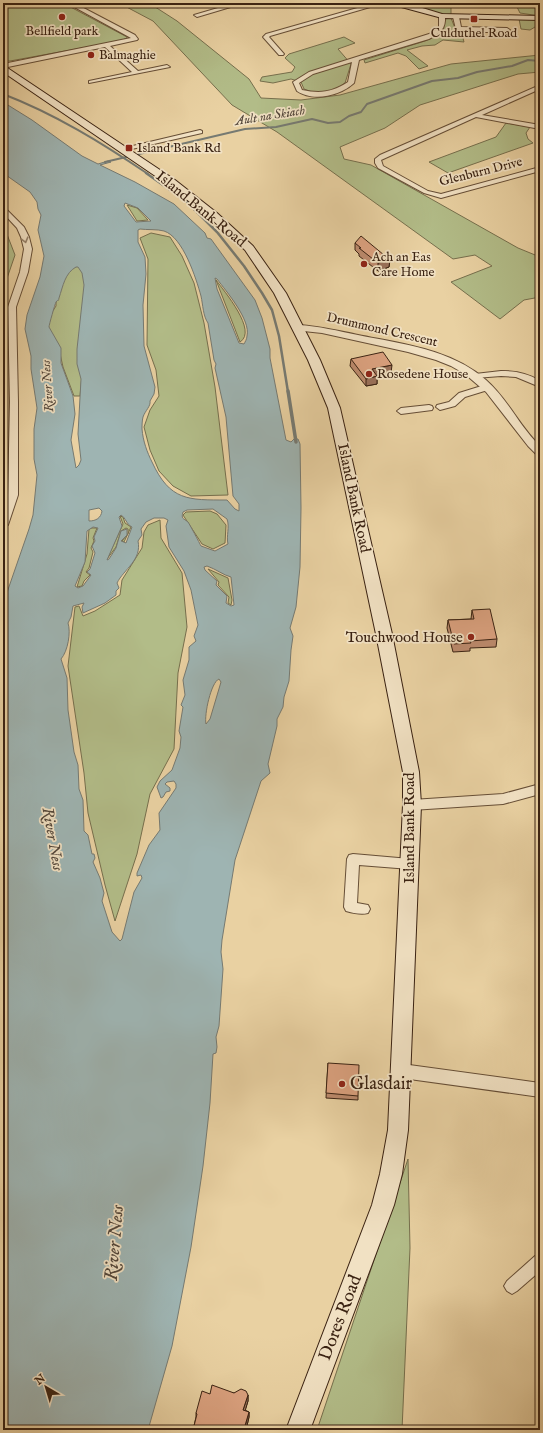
<svg xmlns="http://www.w3.org/2000/svg" width="543" height="1433" font-family="'IM FELL English',serif">
<style>
.green{fill:#b2bc88;stroke:#766f4d}
.water{fill:#9eb4b2;stroke:#767a72;fill-rule:evenodd}
.lines{fill:none;stroke-linecap:round;stroke-linejoin:round}
.stream-far2{stroke:#767a72;stroke-width:2}
.stream-far1{stroke:#767a72;stroke-width:2.5}
.stream{stroke:#767a72;stroke-width:3.5}
.minor-casing{stroke:#664e36;stroke-width:2}
.tertiary-casing{stroke:#664e36;stroke-width:2}
.secondary-casing{stroke:#3a2212;stroke-width:2}
.minor{fill:#f1e1c3;fill-rule:evenodd}
.tertiary{fill:#f1e1c3;fill-rule:evenodd}
.secondary{fill:#f1e1c3;fill-rule:evenodd}
.wall{fill:#bd8b6e;stroke:#3a2212}
.shaded-wall{fill:#9a715a;stroke:#3a2212}
.building{fill:#dca280;stroke:#3a2212}
.oneway{stroke:#96826a}
.poi-dot{fill:#8f2418;stroke:#f1e1c3;stroke-width:1.5}
.labels{text-anchor:middle;dominant-baseline:central;stroke-width:3.5;stroke-linejoin:round;paint-order:stroke}
.far-poi-label{font-size:13px;fill:#3a2212;stroke:#f1e1c3;text-anchor:start}
.far-water-label{font-size:13px;font-style:italic;fill:#53463a;stroke:#f1e1c3}
.far-street-label{font-size:13px;fill:#3a2212;stroke:#f1e1c3}
.street-label{font-size:15px;fill:#3a2212;stroke:#f1e1c3}
.poi-label{font-size:15px;fill:#3a2212;stroke:#f1e1c3;text-anchor:end}
.water-label{font-size:16px;font-style:italic;fill:#53463a;stroke:#f1e1c3}
.near-poi-label{font-size:18px;fill:#3a2212;stroke:#f1e1c3;text-anchor:start}
.near-street-label{font-size:18px;fill:#3a2212;stroke:#f1e1c3}
.near-water-label{font-size:19px;font-style:italic;fill:#53463a;stroke:#f1e1c3}
</style>
<rect width="100%" height="100%" fill="#e9d1a2"/>
<filter id="stains"><feTurbulence type="fractalNoise" baseFrequency=".005" numOctaves="4"/><feColorMatrix values="0 0 0 0 .2 0 0 0 0 .09 0 0 0 0 .02 0 0 0 .5 -.17"/></filter>
<radialGradient id="worn" r=".72"><stop offset=".6" stop-color="#630" stop-opacity="0"/><stop offset="1" stop-color="#630" stop-opacity=".3"/></radialGradient>
<!-- green -->
<g class="green">
<path d="M3 3H63L127 37V38L120 41 10 61H3Z"/>
<path d="M119 3H149L177 21 249 79 261 98 301 100 340 95 451 64 540 55V72L518 74 420 105 385 128 340 147 344 159 371 165 518 248 540 257V297L524 300 500 319 451 282 492 266 475 255 453 259 277 132 232 105 153 21Z"/>
<path d="M440 3H451V15L433 13 421 9Z"/>
<path d="M498 3H533L534 6 540 7V16L520 13 516 5Z"/>
<path d="M451 18 455 28 461 31 464 42 443 40 435 45 422 46 407 50 428 66 419 69 406 56 398 53 365 63 364 60 425 41 443 33 445 19Z"/>
<path d="M519 19 540 20V24L530 30 521 29Z"/>
<path d="M344 37 355 43 338 49 351 64 345 83 333 91 315 93 304 89 301 82 291 79 273 83 260 81 262 77 292 72 295 67 285 58 289 54Z"/>
<path d="M506 123 530 127 526 133 528 139 533 143 448 173 429 162 496 137Z"/>
<path d="M127 205 137 208 148 220 137 221Z"/>
<path d="M3 224 15 255 3 290Z"/>
<path d="M151 233 170 237 182 256 194 283 204 323 215 387 228 495 191 496 173 486 159 471 150 450 144 427 150 410 159 396 156 370 147 345 148 259 140 238Z"/>
<path d="M80 266 89 274V305L80 396H74L63 367 59 349 47 336V320L56 306V298L68 268Z"/>
<path d="M216 280C224 291 258 331 240 342Z"/>
<path d="M210 511 217 514 226 525 225 543 213 549 202 544 183 515 186 512Z"/>
<path d="M120 516 123 517 125 523 131 527 124 542 122 541 128 534V529L126 528 121 531 116 547 107 559 123 524Z"/>
<path d="M160 520 161 538 182 573 187 627 178 673 174 749 150 794 137 854 115 921 105 885 88 813 84 773 68 666 75 607 79 606 83 616 95 611 120 595 122 580 142 548 144 532 148 525Z"/>
<path d="M92 528H97L93 538 94 541 91 548 93 552 89 568 86 572 90 575 84 581 82 586 77 587 87 554 89 529Z"/>
<path d="M208 569 228 578 232 600 231 605 228 603 229 597 218 585 219 582Z"/>
<path d="M408 1159 410 1248 402 1430H317Z"/>
</g>
<!-- water -->
<path class="water" d="M3 102 32 120 82 156 98 164 108 161 111 162 100 165 135 182 174 204 205 233 207 238 211 239 255 300 262 318 270 349V358L286 440 291 442 294 439H298L300 444 301 508 300 567 296 607 290 628 293 636 291 650 289 681 284 697 283 707 277 719V726L268 764 270 773 261 781 235 860 222 940 221 952 223 969 219 1026 216 1037 217 1047 216 1053 213 1054 210 1103 203 1166 191 1247 172 1346 148 1430H3V604L29 529 33 515 37 475 34 459V429L37 408 31 369V356L25 329 27 315 40 277 44 256 38 230 41 215 38 209 37 202 30 192 3 173ZM125 203 138 208 151 221 136 222 124 206ZM140 229C147 230 157 229 164 231 183 237 196 278 201 296 203 305 203 316 208 323L214 360 216 364 215 368 226 417 233 496 239 504V511L235 509 227 500C188 500 170 501 152 462 147 452 143 441 142 429 142 425 142 421 143 417 145 411 151 406 150 401L154 394 155 387 144 346 143 305 146 274 145 257 138 242V230ZM76 267H78L82 273 84 285 77 349V364L81 379 78 434 81 460 79 465 76 468 71 440 75 414 73 396 61 363V348L49 327C49 325 55 304 56 302 59 298 58 303 59 298 63 286 65 273 76 267ZM215 278 217 279C226 291 251 320 247 336 247 339 245 342 244 344L239 343 217 289ZM99 508 102 511C101 518 96 521 89 521V510ZM213 509 227 519C230 527 226 536 228 544L215 551 201 546C200 544 189 523 188 522 183 518 181 519 183 512L187 510ZM121 515C126 518 126 524 132 527L126 543 121 541 127 535V529L121 531 116 548 109 559 107 560 122 526 119 517ZM154 518H164L168 520 166 526 169 547 184 571 191 590 198 625 194 636 196 641 189 647V660L183 680 185 695 181 705 183 707 179 731 181 737 180 748 172 770 160 781 157 787 161 798 163 797 166 792 170 791V788L165 784 167 782 174 781 176 784V788L159 813 160 830 149 845 137 873V876L141 875 142 878 134 892 122 939 120 941 112 932 102 901 104 893 100 878 93 862 95 858 94 854H92L88 835 84 831 83 800 79 789 78 765 74 752 68 710 67 678 61 659C68 651 71 632 68 623L71 617 73 606 84 603 82 607 83 613 105 603 116 595V591L119 588 117 583C124 569 142 560 138 541L142 535 141 529 146 522ZM93 527 98 528 94 537 95 541 92 546 95 553 90 569 87 572 91 575 83 586 78 588 75 586 85 562 87 531ZM207 566C216 569 223 575 231 577L234 605 231 606 226 603 227 596 216 585 217 581 205 570 204 567ZM219 679 221 682 210 719 206 724C204 715 211 682 219 679Z"/>
<g class="lines">
<!-- stream-far2 -->
<g class="stream-far2">
<path d="M3 94C55 114 102 143 148 174"/>
<path d="M105 162 245 129 276 127 312 119 328 123 340 122 349 116 361 112 367 104 432 81 458 78 477 72 512 66 528 60 540 61"/>
</g>
<!-- stream-far1 -->
<path class="stream-far1" d="M146 173 187 202 217 232 244 266 262 293 272 310 279 336 288 392"/>
<!-- stream -->
<path class="stream" d="M288 391 296 442"/>
<defs>
<g id="minor">
<path d="M67 3H74L135 35 138 39 137 40 110 46 138 71 167 65 170 67 89 83V81L132 72 105 47 3 68V64L131 38Z"/>
<path d="M235 3H244L197 17 194 15Z"/>
<path d="M375 3H384L270 36 269 37 284 54 283 55H279L263 37 266 34Z"/>
<path d="M467 3H473V5L468 6Z"/>
<path d="M442 14 445 16C446 29 440 33 429 39L359 60 354 83C340 96 313 102 297 91L293 82 309 72 429 34 439 28V16ZM352 62 348 82C332 92 321 94 302 90L299 83 313 74Z"/>
<path d="M456 15 459 17 461 27 507 28 510 30 507 32H466L456 29 453 17Z"/>
<path d="M540 85V89L482 115 540 125V129L476 117 381 160 383 166 428 191 441 194 540 167V171L441 198 424 193 378 168 375 163V159L380 155Z"/>
<path d="M200 130 202 131V133L123 151 120 149Z"/>
<path d="M3 207 5 208 24 227 29 237 32 249 28 272 16 307 18 402V495L8 525 3 528V511L8 495 10 402 8 307 20 272 24 249 21 237 17 228 3 213Z"/>
<path d="M501 371C515 371 528 373 540 381V387L516 377 501 376 475 378 471 376 475 374Z"/>
<path d="M488 384 492 387 491 389 465 397 455 406 440 410 436 407 437 405 449 402 459 393Z"/>
<path d="M429 405 432 406 433 408 432 410 401 414 397 411 401 408Z"/>
<path d="M540 784V794L503 804 412 810 408 808 406 805 408 802 412 800 503 794Z"/>
<path d="M353 854 410 859 414 860 416 864 414 868 410 869 359 865 357 903 368 905 370 909 368 913C361 915 353 913 346 911L344 907 347 859 349 855Z"/>
<path d="M402 1064 540 1083V1097L402 1078 397 1076 395 1071 397 1066Z"/>
<path d="M540 1253V1271L517 1291 512 1294 507 1291 504 1286 507 1281 535 1256Z"/>
</g>
<path id="tertiary" d="M298 325C319 326 338 331 358 335 402 344 451 349 486 380 508 399 519 426 540 446V455L536 454 528 446 486 392 465 374 451 366 436 360 408 352 322 333 294 330 293 328 294 326Z"/>
<g id="secondary">
<path d="M393 3H406L442 14 540 16V20L442 18 394 5Z"/>
<path d="M3 65 175 180 217 213 253 246 286 293 320 360 340 408 392 634 419 772 421 805 408 1130 402 1174 394 1205 310 1430H286L372 1205 380 1174 388 1130 403 805V772L376 634 328 408 308 360 274 293 245 250 209 217 167 184 3 72Z"/>
</g>
</defs>
<!-- minor casing -->
<use href="#minor" class="minor-casing"/>
<!-- tertiary casing -->
<use href="#tertiary" class="tertiary-casing"/>
<!-- secondary casing -->
<use href="#secondary" class="secondary-casing"/>
<!-- minor -->
<use href="#minor" class="minor"/>
<!-- tertiary -->
<use href="#tertiary" class="tertiary"/>
<!-- secondary -->
<use href="#secondary" class="secondary"/>
</g>
<!-- wall -->
<g class="wall">
<path d="M355 243 390 260 389 267 378 271 359 256V254L355 250Z"/>
<path d="M351 359 391 373 377 376V384L366 386 350 366Z"/>
<path d="M472 610 497 639 496 647 470 648V651L453 652 447 628 448 620 471 619Z"/>
<path d="M328 1063 358 1096V1100L326 1098Z"/>
<path d="M234 1393 248 1395V1401L245 1410 249 1412V1417L246 1430H193L196 1417V1413L210 1394Z"/>
</g>
<!-- shaded-wall -->
<g class="shaded-wall">
<path d="M390 260 389 267 378 271V263Z"/>
<path d="M392 365 391 373 371 377 372 369Z"/>
<path d="M377 376V384L366 386V379Z"/>
<path d="M248 1395V1401L244 1415 243 1410Z"/>
<path d="M249 1412V1417L246 1430H244Z"/>
</g>
<!-- building -->
<g class="building">
<path d="M361 236 390 260 378 263 359 248H361L355 243Z"/>
<path d="M383 352 392 365 372 369 377 376 366 379 351 359Z"/>
<path d="M490 609 497 639 470 641 471 643 454 644 448 620 474 619 472 610Z"/>
<path d="M328 1063 359 1065 358 1096 326 1093Z"/>
<path d="M212 1385 234 1393 241 1389 246 1391 248 1395 243 1410 249 1412 244 1429 241 1428 240 1430H193L197 1414 196 1413 202 1391 210 1394Z"/>
</g>
<!-- one-way arrows -->
<defs><path id="oneway-chevron" d="M-2-3.5L2.5 0L-2 3.5" fill="none" stroke-width="1.6" stroke-linecap="round" stroke-linejoin="round"/></defs>
<use class="oneway" href="#oneway-chevron" transform="translate(25 240) rotate(75)"/>
<!-- markers -->
<g class="poi-dot">
<circle cx="62" cy="17" r="4"/>
<rect x="470" y="15" width="8" height="8" rx="2"/>
<circle cx="91" cy="55" r="4"/>
<rect x="125" y="144" width="8" height="8" rx="2"/>
<circle cx="364" cy="264" r="4"/>
<circle cx="369" cy="374" r="4"/>
<circle cx="471" cy="637" r="4"/>
<circle cx="342" cy="1084" r="4"/>
</g>
<g class="labels">
<!-- far-poi labels -->
<g class="far-poi-label">
<text x="62" y="31" text-anchor="middle">Bellfield park</text>
<text x="474" y="33" text-anchor="middle">Culduthel Road</text>
<text x="99" y="55">Balmaghie</text>
<text x="137" y="148">Island Bank Rd</text>
<text x="372" y="257">Ach an Eas<tspan x="372" dy="15">Care Home</tspan></text>
<text x="377" y="374">Rosedene House</text>
</g>
<!-- far-water labels -->
<g class="far-water-label">
<text transform="translate(270 116) rotate(-9)">Ault na Skiach</text>
<text transform="translate(48 386) rotate(-94)">River Ness</text>
</g>
<!-- far-street labels -->
<g class="far-street-label">
<text transform="translate(481 172) rotate(-14)">Glenburn Drive</text>
<text transform="translate(382 330) rotate(13)">Drummond Crescent</text>
</g>
<!-- street labels -->
<g class="street-label">
<text transform="translate(201 209) rotate(39)">Island Bank Road</text>
<text transform="translate(354 498) rotate(78)">Island Bank Road</text>
<text transform="translate(409 828) rotate(-90)">Island Bank Road</text>
</g>
<!-- poi labels -->
<g class="poi-label">
<text x="463" y="637">Touchwood House</text>
</g>
<!-- water labels -->
<g class="water-label">
<text transform="translate(52 839) rotate(80)">River Ness</text>
</g>
<!-- near-poi labels -->
<g class="near-poi-label">
<text x="350" y="1084">Glasdair</text>
</g>
<!-- near-street labels -->
<g class="near-street-label">
<text transform="translate(341 1318) rotate(-69)">Dores Road</text>
</g>
<!-- near-water labels -->
<g class="near-water-label">
<text transform="translate(115 1243) rotate(-85)">River Ness</text>
</g>
</g>
<!-- margin -->
<rect width="543" height="1433" fill="none" stroke="#e9d1a2" stroke-width="16"/>
<rect x="4" y="4" width="535" height="1425" fill="none" stroke="#3a2212" stroke-width="2"/>
<rect x="8" y="8" width="527" height="1417" fill="none" stroke="#3a2212"/>
<!-- north arrow -->
<g transform="translate(46 1387) rotate(322)" stroke="#f1e1c3" stroke-width="3" paint-order="stroke">
<path d="M0-3L7 15L0 10L-7 15Z" fill="#3a2212"/>
<text y="-6" font-size="11" font-weight="bold" text-anchor="middle" fill="#3a2212">N</text>
</g>
<rect width="100%" height="100%" filter="url(#stains)"/>
<rect width="100%" height="100%" fill="url(#worn)"/>
</svg>
